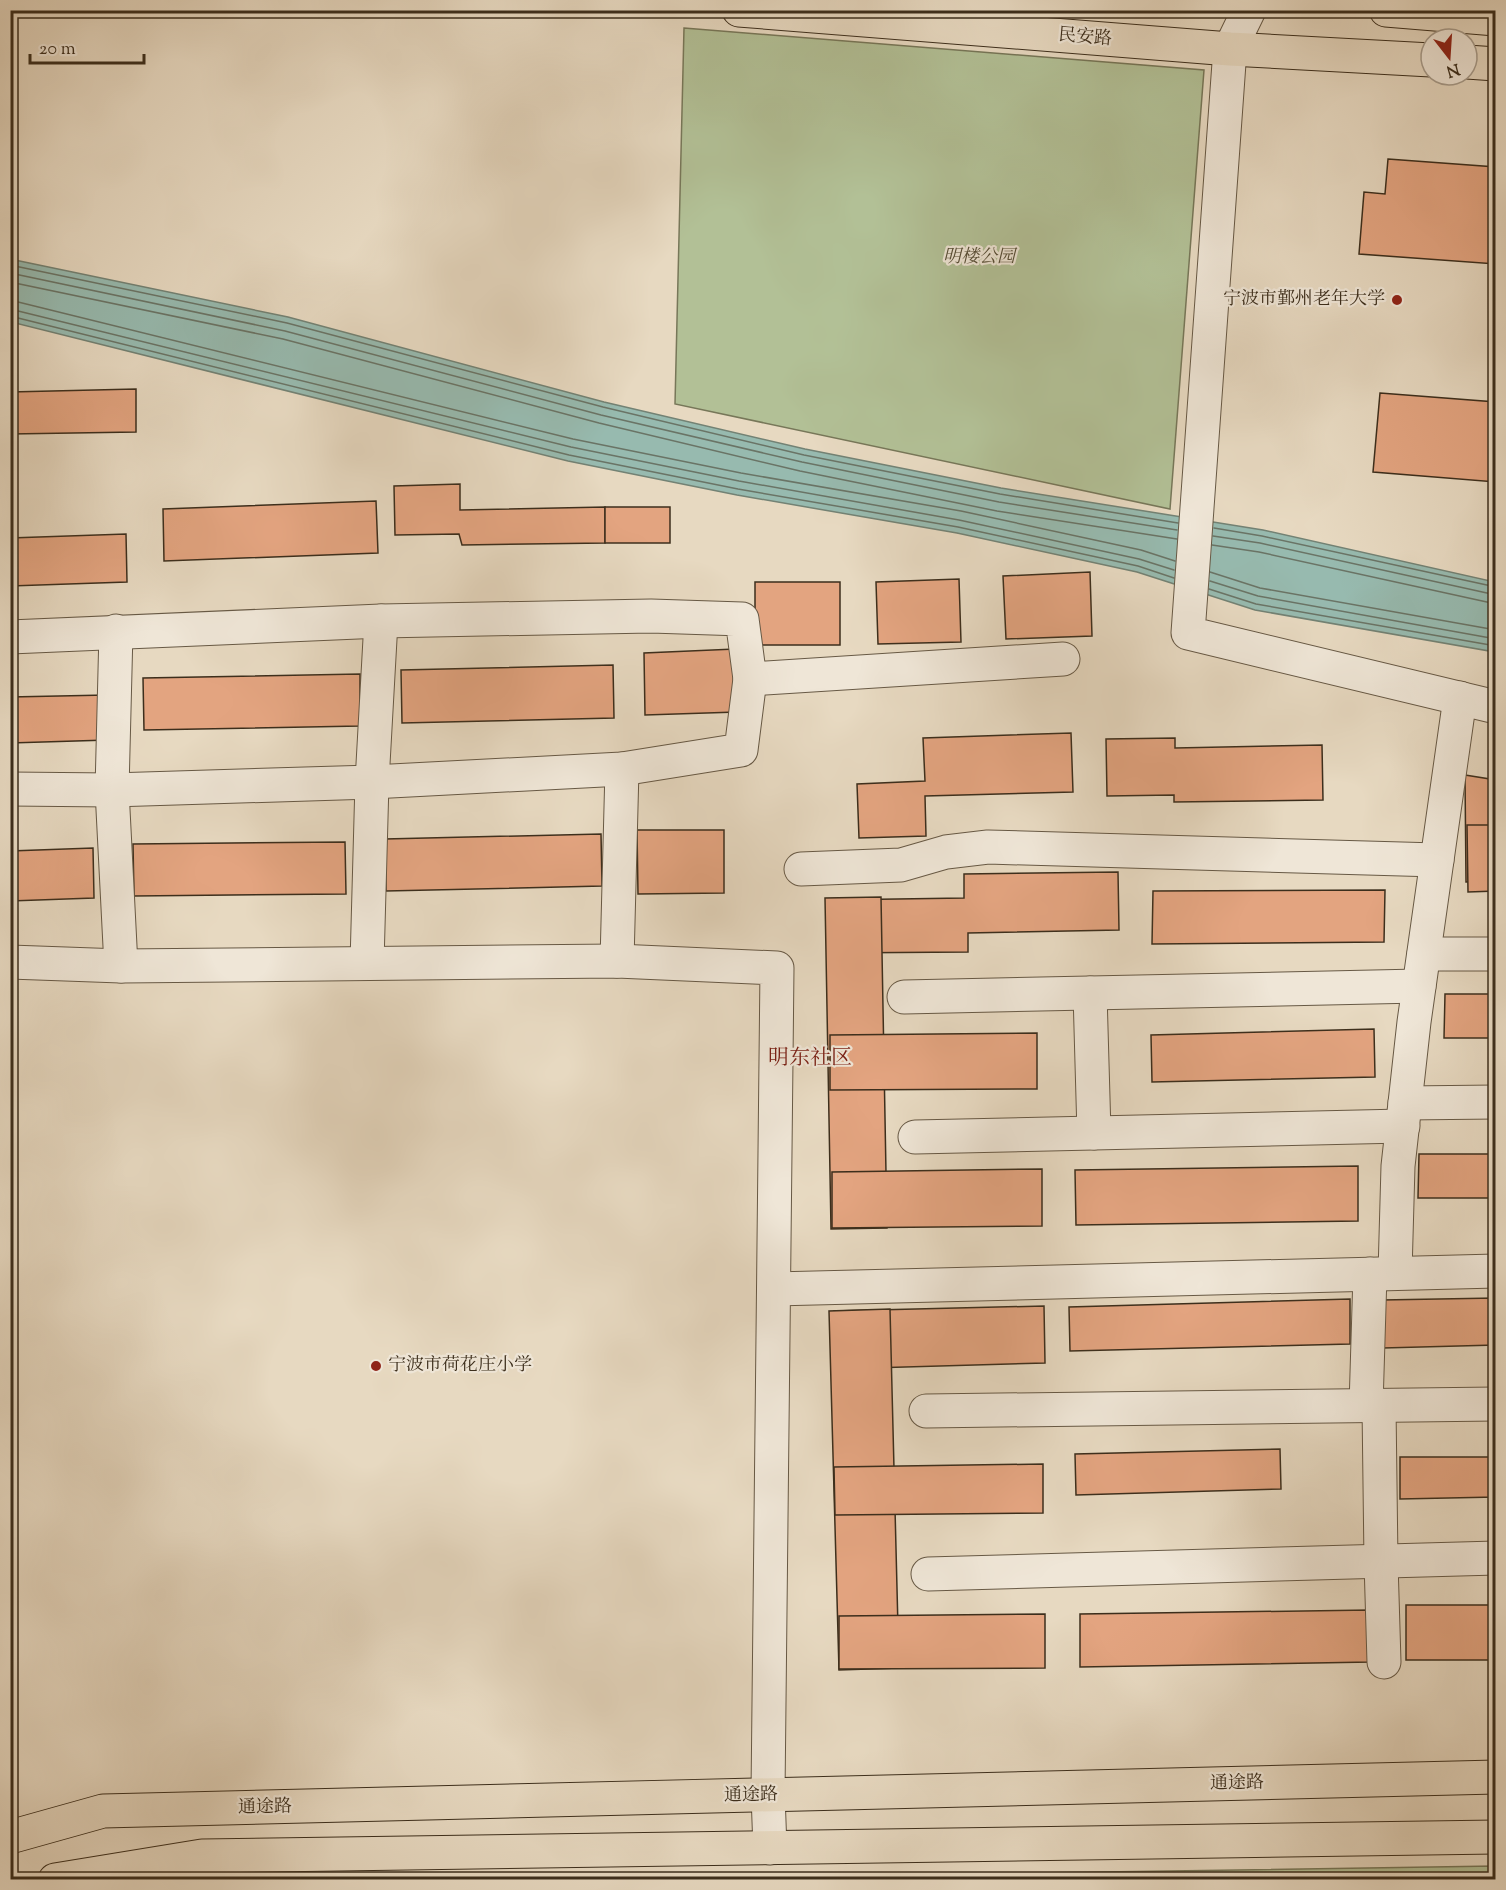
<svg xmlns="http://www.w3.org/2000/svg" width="1506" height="1890" font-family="'Sorts Mill Goudy','Noto Serif SC',serif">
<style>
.green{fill:#b2c096;stroke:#777759;stroke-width:1.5}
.water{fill:#97baaf;stroke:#738274;stroke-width:1.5}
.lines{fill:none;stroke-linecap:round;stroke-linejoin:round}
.shore{stroke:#6a7466;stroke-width:1.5}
.building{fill:#e3a480;stroke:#3c2e1c;stroke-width:1.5}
.minor-casing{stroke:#675945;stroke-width:35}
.major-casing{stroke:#3c2e1c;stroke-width:35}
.minor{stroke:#efe6d7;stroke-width:33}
.major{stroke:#e7d9c1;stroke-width:33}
.poi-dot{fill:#8f2418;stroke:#efe6d7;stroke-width:2}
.labels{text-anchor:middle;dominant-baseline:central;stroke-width:4.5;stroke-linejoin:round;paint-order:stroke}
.street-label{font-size:18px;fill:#3c2e1c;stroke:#efe6d7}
.park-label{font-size:18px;font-style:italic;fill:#544b34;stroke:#efe6d7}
.poi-label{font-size:18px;fill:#3c2e1c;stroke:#efe6d7;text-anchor:end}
.quarter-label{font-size:21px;fill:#7a1f14;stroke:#efe6d7}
</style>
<rect width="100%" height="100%" fill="#e7d9c1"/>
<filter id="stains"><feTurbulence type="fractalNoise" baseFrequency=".00333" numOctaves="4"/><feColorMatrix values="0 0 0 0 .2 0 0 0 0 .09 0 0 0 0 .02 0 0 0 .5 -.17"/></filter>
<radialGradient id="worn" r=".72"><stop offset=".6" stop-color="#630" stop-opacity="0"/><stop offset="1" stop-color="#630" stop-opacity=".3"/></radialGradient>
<!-- green -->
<g class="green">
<path d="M684 28 1204 70 1170 509 675 404Z"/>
<path d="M1495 1866V1880L639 1879Z"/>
</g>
<!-- water -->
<path class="water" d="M10 259 288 317 604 402 805 449 1001 488 1263 530 1495 582V652L1255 610 1137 572 957 533 737 495 568 461 11 322Z"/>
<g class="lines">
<!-- shore -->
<g class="shore">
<path d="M10 265 287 323 603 407 804 455 1000 494 1178 523"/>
<path d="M10 273 285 331 601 415 802 462 999 502 1177 530"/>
<path d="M10 282 283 339 599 423 800 471 997 511 1177 539"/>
<path d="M10 300 573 439 741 473 961 511 1141 550 1175 561"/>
<path d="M10 309 571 447 739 481 959 520 1139 559 1174 570"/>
<path d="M10 316 569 455 738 489 958 527 1138 566 1174 578"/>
<path d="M1214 528 1262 536 1496 587"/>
<path d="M1213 536 1260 543 1496 595"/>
<path d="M1212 545 1259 552 1496 604"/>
<path d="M1210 572 1260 588 1496 630"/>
<path d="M1210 581 1258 596 1496 639"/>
<path d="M1209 589 1256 604 1496 646"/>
</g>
</g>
<!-- building -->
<g class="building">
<path d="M1388 159 1496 167V264L1359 254 1364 192 1385 194Z"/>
<path d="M136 389V432L10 434V392Z"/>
<path d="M1380 393 1496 402V482L1373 472Z"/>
<path d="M460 484V510L605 507V543L462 545 459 534 395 535 394 486Z"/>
<path d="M376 501 378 553 164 561 163 509Z"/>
<rect x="605" y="507" width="65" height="36"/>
<path d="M126 534 127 582 10 586V538Z"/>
<path d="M1090 572 1092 636 1006 639 1003 576Z"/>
<path d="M959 579 961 642 878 644 876 582Z"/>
<rect x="755" y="582" width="85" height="63"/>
<path d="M735 649 737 712 645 715 644 653Z"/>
<path d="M613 665 614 718 402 723 401 670Z"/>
<path d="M360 674V726L144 730 143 678Z"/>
<path d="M107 695 108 740 10 743V697Z"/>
<path d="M1071 733 1073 792 925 796 926 836 859 838 857 784 925 781 923 738Z"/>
<path d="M1175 738V748L1322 745 1323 800 1174 802V795L1107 796 1106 739Z"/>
<path d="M1465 775 1496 780V881L1466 882Z"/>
<path d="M1467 825H1496V891L1468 892Z"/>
<path d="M637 830H724V893L638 894Z"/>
<path d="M601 834 602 886 386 891 385 839Z"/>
<path d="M345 842 346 894 134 896 133 844Z"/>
<path d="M93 848 94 898 10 901V851Z"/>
<path d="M1118 872 1119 930 968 933V952L830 953V900L964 898V874Z"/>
<path d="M1385 890 1384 942 1152 944 1153 891Z"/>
<path d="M881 897 887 1228 831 1229 825 898Z"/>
<path d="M1445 994H1496V1038H1444Z"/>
<path d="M1374 1029 1375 1077 1152 1082 1151 1035Z"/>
<path d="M1037 1033V1089L830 1090V1035Z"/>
<path d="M1419 1154H1496V1198H1418Z"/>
<path d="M1358 1166V1221L1076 1225 1075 1170Z"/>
<path d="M1042 1169V1226L832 1228V1172Z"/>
<path d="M1496 1298V1345L1383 1348 1382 1300Z"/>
<path d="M1350 1299V1344L1070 1351 1069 1307Z"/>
<path d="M1044 1306 1045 1363 836 1369 834 1311Z"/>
<path d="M890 1309 899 1668 839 1670 829 1311Z"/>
<path d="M1280 1449 1281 1489 1076 1495 1075 1454Z"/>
<path d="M1400 1457H1496V1497L1400 1499Z"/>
<path d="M1043 1464V1513L835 1515 834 1467Z"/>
<rect x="1406" y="1605" width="90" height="55"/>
<path d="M1370 1610 1371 1662 1080 1667V1614Z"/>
<path d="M1045 1614V1668L839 1669V1616Z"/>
</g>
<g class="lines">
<defs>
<g id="minor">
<path d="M1249 10 1230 49 1188 633 1496 707"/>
<path d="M116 631 112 790 121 966"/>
<path d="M10 637 381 621 651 616 742 619 750 679 1063 659"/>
<path d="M10 789 112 790 372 782 622 769 741 750 750 679"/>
<path d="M801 869 901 865 946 852 988 847 1437 860"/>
<path d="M1424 954H1496"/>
<path d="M617 961 622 769"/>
<path d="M10 962 121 966 617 961 777 968 768 1795 770 1848"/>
<path d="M367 963 372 782 381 621"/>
<path d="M1090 993 1094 1133"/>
<path d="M904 997 1419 986"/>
<path d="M1405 1103 1496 1102"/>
<path d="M915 1137 1403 1126"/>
<path d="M1395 1273 1398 1166 1414 1022 1460 698"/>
<path d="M774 1289 1496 1271"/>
<path d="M1366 1406 1370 1274"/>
<path d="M1379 1406 1381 1562 1384 1662"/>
<path d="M926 1411 1496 1404"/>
<path d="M928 1574 1496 1558"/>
</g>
<g id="major">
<path d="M739 10 1230 49 1431 60"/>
<path d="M1386 10 1496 19"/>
<path d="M1467 62 1496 64"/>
<path d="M10 1837 103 1811 1496 1777"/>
<path d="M55 1880 202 1856 1496 1837"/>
</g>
</defs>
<!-- minor casing -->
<use href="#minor" class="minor-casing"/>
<!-- major casing -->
<use href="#major" class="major-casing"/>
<!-- minor -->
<use href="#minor" class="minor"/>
<!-- major -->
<use href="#major" class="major"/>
</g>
<!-- markers -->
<g class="poi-dot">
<circle cx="1397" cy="300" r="6"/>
<circle cx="376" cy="1366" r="6"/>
</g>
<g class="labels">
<!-- street labels -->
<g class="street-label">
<text transform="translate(1085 38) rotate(5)">民安路</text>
<text transform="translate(1237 1784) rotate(-1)">通途路</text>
<text transform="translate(751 1796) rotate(-1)">通途路</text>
<text transform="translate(265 1808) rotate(-1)">通途路</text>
</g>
<!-- park labels -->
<g class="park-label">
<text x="979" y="258">明楼公园</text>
</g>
<!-- poi labels -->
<g class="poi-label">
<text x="1385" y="300">宁波市鄞州老年大学</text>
<text x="388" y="1366" text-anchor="start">宁波市荷花庄小学</text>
</g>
<!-- quarter labels -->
<g class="quarter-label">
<text x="810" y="1059">明东社区</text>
</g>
</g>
<!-- margin -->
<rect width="1506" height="1890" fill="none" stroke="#e7d9c1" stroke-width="36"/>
<rect x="12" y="12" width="1482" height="1866" fill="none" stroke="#3c2e1c" stroke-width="3"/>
<rect x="18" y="18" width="1470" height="1854" fill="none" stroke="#3c2e1c" stroke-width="1.5"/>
<!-- north arrow -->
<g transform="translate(1449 57) rotate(163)"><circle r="28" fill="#efe6d7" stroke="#a79c8c" stroke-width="1.5"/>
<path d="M0-4.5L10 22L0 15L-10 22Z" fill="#8f2418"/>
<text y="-9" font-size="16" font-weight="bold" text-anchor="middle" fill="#3c2e1c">N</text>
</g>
<!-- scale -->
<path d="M30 54v9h114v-9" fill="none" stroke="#3c2e1c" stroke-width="3"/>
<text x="39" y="54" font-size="18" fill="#3c2e1c" stroke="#efe6d7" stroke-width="4.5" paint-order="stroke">20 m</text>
<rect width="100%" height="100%" filter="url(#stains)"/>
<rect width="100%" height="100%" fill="url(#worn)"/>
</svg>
